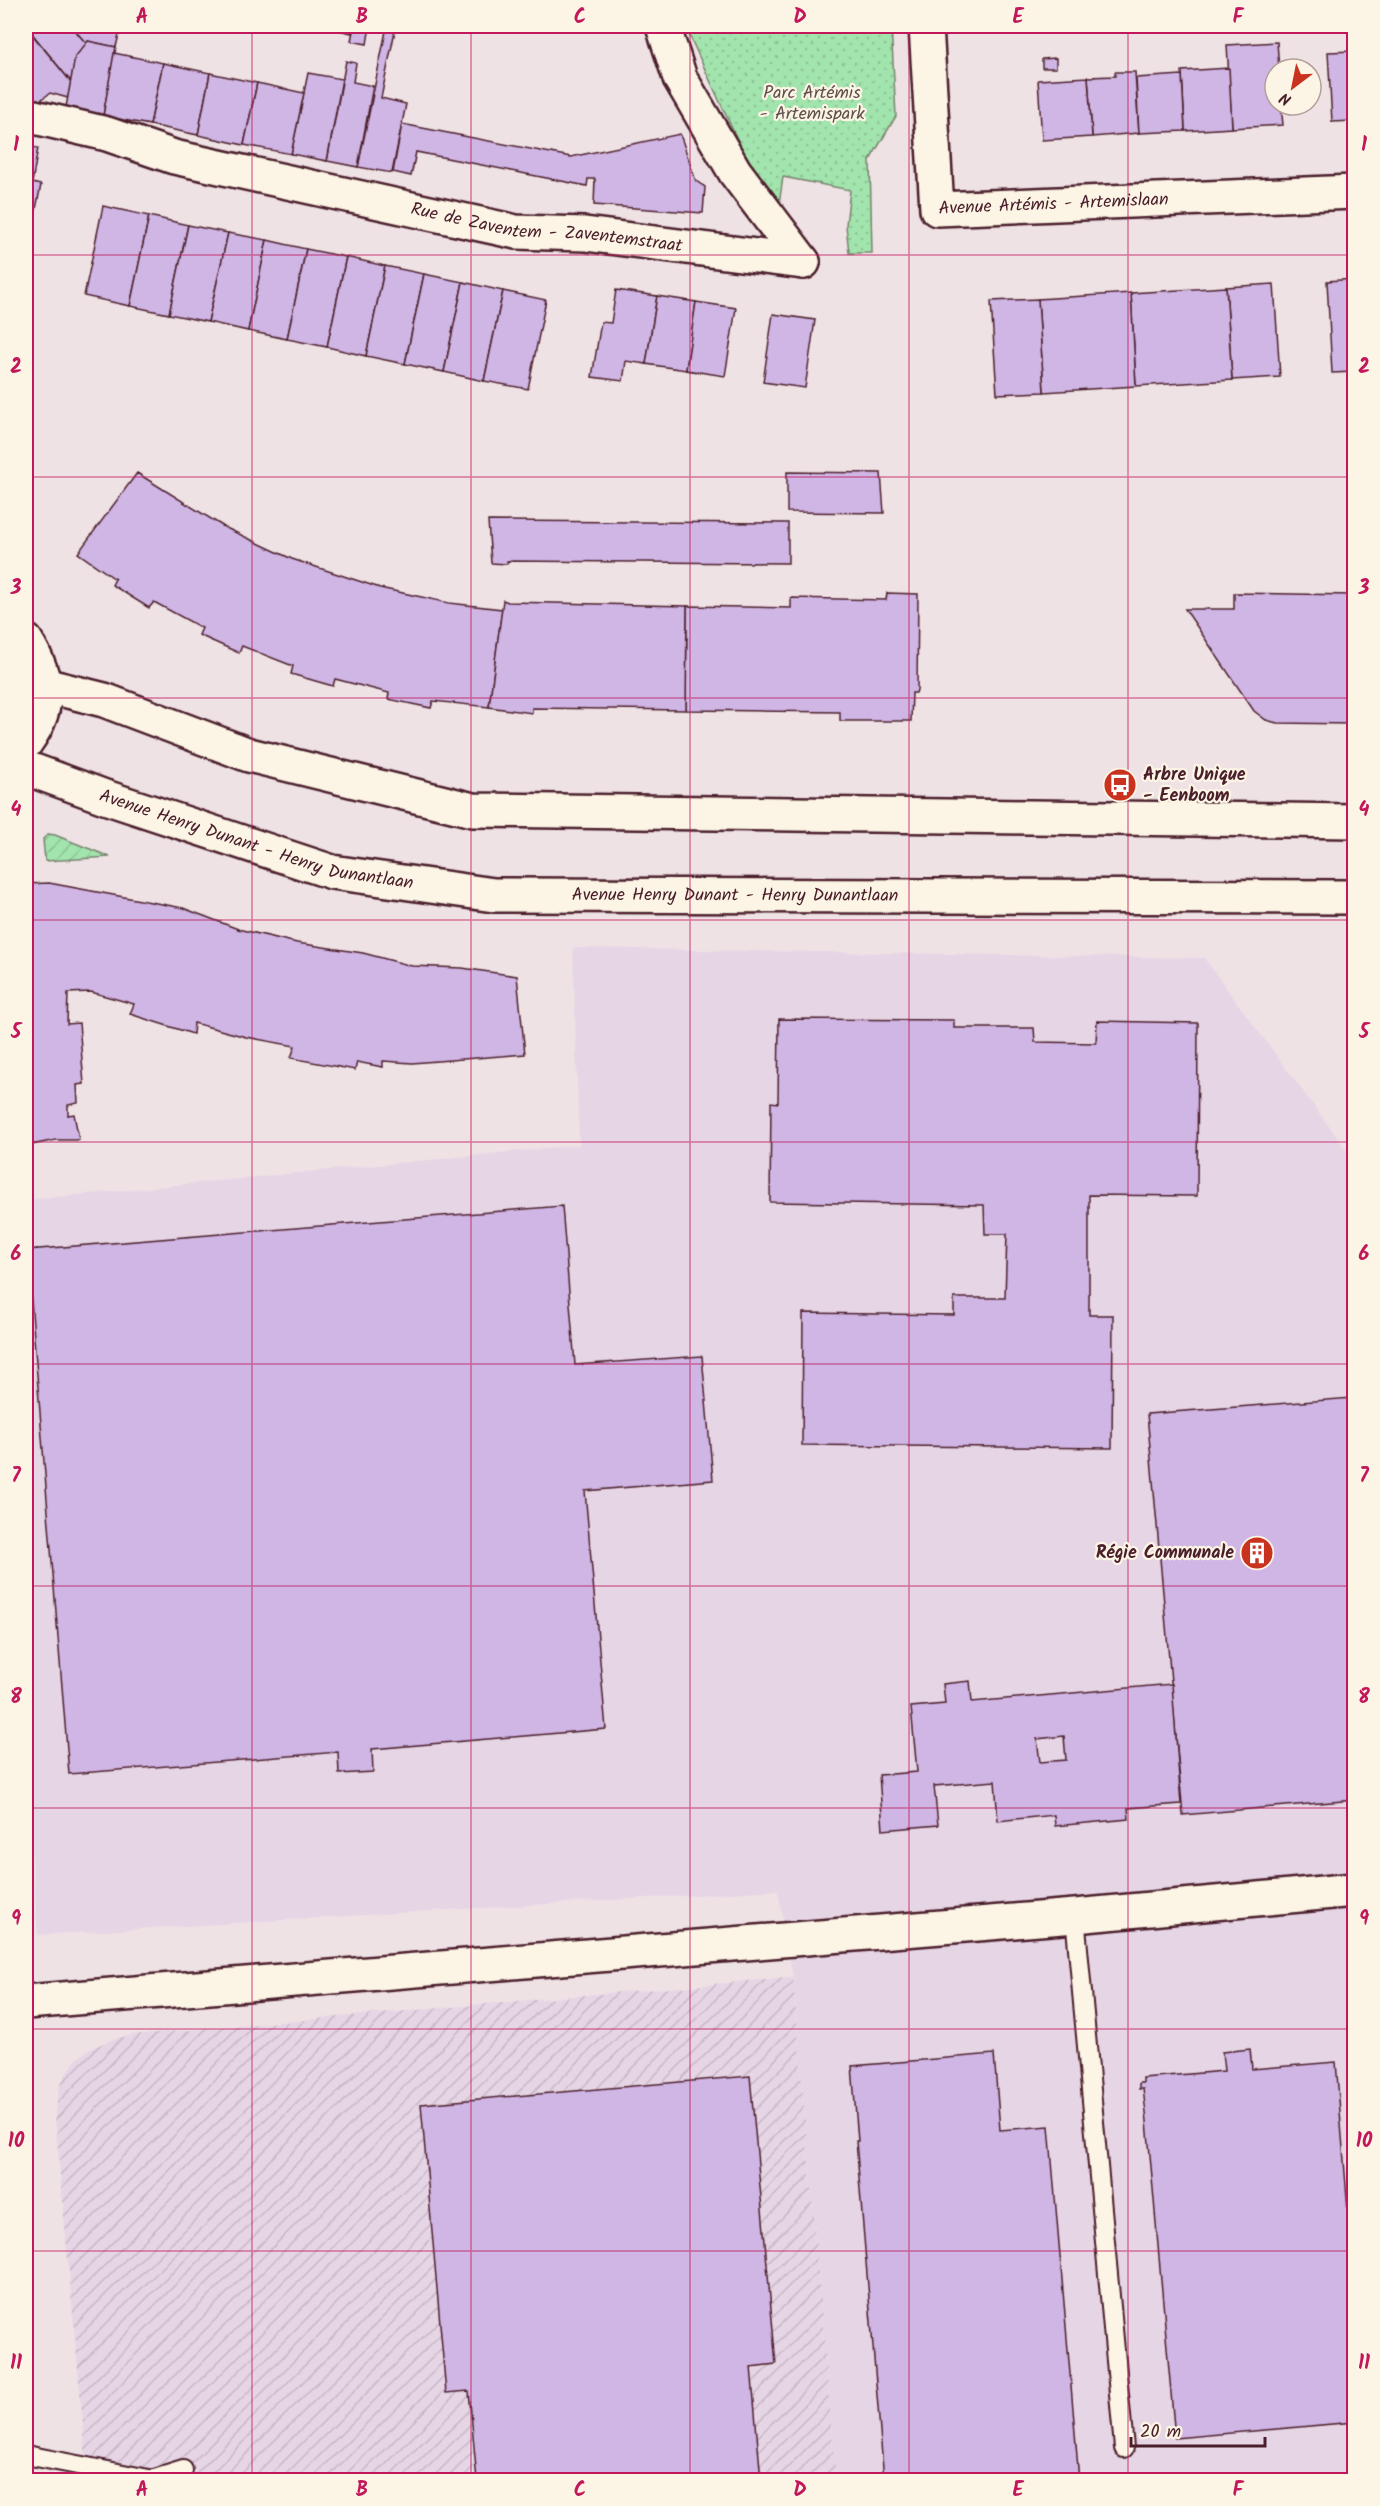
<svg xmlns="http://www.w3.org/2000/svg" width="1380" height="2506" font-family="Kalam,sans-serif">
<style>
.built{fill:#e6d5e5}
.industrial{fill:url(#industrial-furrows)}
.park{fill:url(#park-dots);stroke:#76826c;stroke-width:1.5}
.garden{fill:url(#garden-furrows);stroke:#76826c;stroke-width:1.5}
.building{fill:#d0b6e5;stroke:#4a1f2b;stroke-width:1.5;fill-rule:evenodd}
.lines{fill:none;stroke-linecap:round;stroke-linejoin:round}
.lane-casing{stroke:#4a1f2b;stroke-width:22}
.street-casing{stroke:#4a1f2b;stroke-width:38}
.secondary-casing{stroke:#4a1f2b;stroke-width:38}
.lane{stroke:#fcf5e5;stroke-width:18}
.street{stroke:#fcf5e5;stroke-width:33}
.secondary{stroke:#fcf5e5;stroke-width:33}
.grid{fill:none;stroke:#c2185b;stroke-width:1.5;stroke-opacity:0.55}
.labels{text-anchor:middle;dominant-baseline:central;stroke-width:4.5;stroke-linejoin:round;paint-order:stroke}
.park-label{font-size:18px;fill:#60504c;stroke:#fcf5e5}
.street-label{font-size:18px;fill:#4a1f2b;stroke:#fcf5e5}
.poi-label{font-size:18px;font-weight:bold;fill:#4a1f2b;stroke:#fcf5e5;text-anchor:start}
.neatline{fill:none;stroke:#c2185b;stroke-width:2}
.grid-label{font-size:20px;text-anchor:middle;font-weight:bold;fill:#c2185b}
</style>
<defs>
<pattern id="industrial-furrows" width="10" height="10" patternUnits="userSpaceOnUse" patternTransform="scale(1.5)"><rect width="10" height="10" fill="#e6d5e5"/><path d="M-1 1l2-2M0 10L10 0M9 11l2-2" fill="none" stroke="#c7b6c5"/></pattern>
<pattern id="park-dots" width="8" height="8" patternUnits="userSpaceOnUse" patternTransform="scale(1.5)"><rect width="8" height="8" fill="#a2e4ad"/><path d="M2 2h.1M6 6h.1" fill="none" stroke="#8dc395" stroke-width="1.8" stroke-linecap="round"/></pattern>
<pattern id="garden-furrows" width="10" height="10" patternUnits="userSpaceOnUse" patternTransform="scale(1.5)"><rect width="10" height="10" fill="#a2e4ad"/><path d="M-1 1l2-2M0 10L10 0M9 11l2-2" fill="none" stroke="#8dc395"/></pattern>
</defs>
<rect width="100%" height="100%" fill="#efe2e5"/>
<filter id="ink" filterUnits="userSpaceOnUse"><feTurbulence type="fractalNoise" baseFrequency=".0167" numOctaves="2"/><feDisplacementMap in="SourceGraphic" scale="12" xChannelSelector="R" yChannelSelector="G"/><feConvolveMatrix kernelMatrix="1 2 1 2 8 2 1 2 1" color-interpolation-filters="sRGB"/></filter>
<g filter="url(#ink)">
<!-- built -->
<path class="built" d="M573 948 1204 958 1354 1160V2480H836L793 1977 778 1890 38 1935 26 1783V1200L579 1145Z"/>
<!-- industrial -->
<path class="industrial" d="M793 1977 836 2480H88L55 2118 59 2088 66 2074 76 2060 88 2050 110 2040 132 2035Z"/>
<!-- park -->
<path class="park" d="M685 26H891L896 116 870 160 872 253H849L846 225 850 190 783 177 778 211 748 163Z"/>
<!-- garden -->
<path class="garden" d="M48 834 55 835 110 857 45 861 43 839Z"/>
<!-- building -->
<g class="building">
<path d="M26 26H71L87 44 75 57 71 82Z"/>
<path d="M71 26H121L116 47 88 41 87 44Z"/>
<path d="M127 26H154L149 30Z"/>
<path d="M320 26H354L352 33Z"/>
<path d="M354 26H370L367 44 351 41Z"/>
<path d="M387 26H396L381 98 406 104 392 173 358 167Z"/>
<path d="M26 27 71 82 68 98 50 93 38 102 26 99Z"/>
<path d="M88 41 116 47 103 116 66 107 75 57Z"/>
<path d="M1277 42 1279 69H1275V105H1281L1283 125 1232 128 1227 45Z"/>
<path d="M1354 51V121L1332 122 1328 52Z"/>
<path d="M114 53 163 63 150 125 103 116Z"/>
<path d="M1056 58V68H1042V59Z"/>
<path d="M346 61 356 63 353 82 373 86 358 167 327 161Z"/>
<path d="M163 63 210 73 198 135 150 125Z"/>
<path d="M1229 68 1232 128 1185 131 1182 71Z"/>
<path d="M1115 72H1135L1139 133 1092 137 1088 77 1115 76Z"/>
<path d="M210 73 257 83 244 145 198 135Z"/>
<path d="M308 73 342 79 327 161 291 154Z"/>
<path d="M1182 75 1185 131 1139 133 1136 78Z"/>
<path d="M1088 77 1092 137 1042 140 1038 80Z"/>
<path d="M257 83 304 93 291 154 244 145Z"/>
<path d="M402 124 571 157 680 134 696 181 705 187 703 213 594 205 595 179H588L587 186 416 152 411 176 393 172Z"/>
<path d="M26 146 38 148 32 183 41 185 32 228H26Z"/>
<path d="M103 206 149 216 130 306 84 296Z"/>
<path d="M149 216 188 225 169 314 130 306Z"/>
<path d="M188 225 228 233 208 322 169 314Z"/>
<path d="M228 233 267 240 248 331 208 322Z"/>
<path d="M267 240 306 249 287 339 248 331Z"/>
<path d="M306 249 346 257 327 347 287 339Z"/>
<path d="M346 257 385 266 366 356 327 347Z"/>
<path d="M385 266 424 274 405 364 366 356Z"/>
<path d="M424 274 463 282 444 372 405 364Z"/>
<path d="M1354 279V372L1332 373 1327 281Z"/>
<path d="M463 282 503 291 484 381 444 372Z"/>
<path d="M1274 284 1280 377 1232 380 1226 287Z"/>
<path d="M1226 287 1232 380 1136 386 1131 293Z"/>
<path d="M616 290 657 296 646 364 626 361 623 381 592 377 601 322 611 323Z"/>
<path d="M503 291 546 300 528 389 484 381Z"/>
<path d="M1131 293 1136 386 1044 392 1038 299Z"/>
<path d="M657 296 696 302 686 370 646 364Z"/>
<path d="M1038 299 1044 392 997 394 991 301Z"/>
<path d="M696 302 736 308 725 376 686 370Z"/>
<path d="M773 314 815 320 805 388 763 382Z"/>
<path d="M787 472 881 473 884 513 787 512Z"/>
<path d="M137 473 224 527 292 559 380 588 449 603 502 609 489 707 433 701 431 708 388 699 389 693 335 679 333 686 291 674 293 666 242 646 239 653 199 635 202 628 154 602 149 608 112 585 115 579 78 553Z"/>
<path d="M488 521 788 523V563L507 561V564L491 563Z"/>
<path d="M887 593 918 594 917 690 916 693H912L911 721H840V712L686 710 687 606 791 608V598L886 600Z"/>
<path d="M1234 593 1354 595V724L1277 723 1266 720 1254 711 1185 609H1234Z"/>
<path d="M503 600 508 602 687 606 686 710 532 708V713L489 707Z"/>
<path d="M49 883 183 908 238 929 297 943 363 953 412 966 462 968 517 976 525 1054 412 1063 383 1061V1067L357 1062 355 1070 291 1058 295 1046 246 1037 194 1023 193 1034 130 1014 134 1004 91 992 68 993 67 1024 79 1023 84 1084 77 1085 78 1103 68 1105V1115L74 1114 79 1140H56L26 1146V884Z"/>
<path d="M779 1019 954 1020V1028H1034L1035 1042 1096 1043 1097 1021 1198 1023 1197 1196 1089 1195V1315H1113L1112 1448 802 1445 803 1313 954 1315V1298H1005L1007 1234H985L984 1205 770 1202 771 1102 778 1103Z"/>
<path d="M562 1206 575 1365 702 1356 713 1480 585 1491 606 1729 372 1749 373 1772 339 1774 338 1752 69 1774 27 1250Z"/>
<path d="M1352 1398 1354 1421V1800L1183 1815 1147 1414Z"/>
<path d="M970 1681 972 1702 1172 1684 1181 1804 1128 1808 1129 1819 1055 1826 1054 1815 998 1821 995 1781 934 1786 938 1825 883 1830 879 1775 917 1772 911 1707 945 1704 943 1684ZM1064 1736 1066 1760 1040 1762 1037 1739Z"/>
<path d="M1250 2049 1252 2069 1336 2062 1354 2285V2422L1175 2438 1147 2121 1143 2089H1139V2083H1143V2078L1224 2071 1222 2052Z"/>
<path d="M994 2054 1000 2130 1049 2126 1079 2480H884L856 2141H858L852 2066Z"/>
<path d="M750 2076 776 2364 751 2367 761 2480 783 2478V2480H477L469 2391 446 2393 421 2104Z"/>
</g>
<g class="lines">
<defs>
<g id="lane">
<path d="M1075 1916 1124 2448"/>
<path d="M26 2455 154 2480"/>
<path d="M154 2479 183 2470"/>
</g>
<g id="street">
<path d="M663 26 680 78 735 172 803 262"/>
<path id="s1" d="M926 26 937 209 1354 192"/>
<path id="s2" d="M26 115 107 134 174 157 516 232 585 234 803 262"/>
<path d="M26 2002 1075 1916 1354 1890"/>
</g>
<g id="secondary">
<path d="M26 641C49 678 52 706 26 742"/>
<path d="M44 685 104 700 249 755 473 810 1354 821"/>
<path id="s3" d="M26 768 105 797 332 872 494 895 1354 897"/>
</g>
</defs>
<!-- lane casing -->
<use href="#lane" class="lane-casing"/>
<!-- street casing -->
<use href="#street" class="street-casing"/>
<!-- secondary casing -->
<use href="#secondary" class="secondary-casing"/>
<!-- lane -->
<use href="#lane" class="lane"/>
<!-- street -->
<use href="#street" class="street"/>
<!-- secondary -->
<use href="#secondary" class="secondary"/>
</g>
</g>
<!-- grid -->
<path class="grid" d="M252 26V2480M471 26V2480M690 26V2480M909 26V2480M1128 26V2480M26 255H1354M26 477H1354M26 698H1354M26 920H1354M26 1142H1354M26 1364H1354M26 1586H1354M26 1808H1354M26 2029H1354M26 2251H1354"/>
<!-- icons -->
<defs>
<symbol id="bus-disc" viewBox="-11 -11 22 22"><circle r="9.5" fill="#c8321e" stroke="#fcf5e5"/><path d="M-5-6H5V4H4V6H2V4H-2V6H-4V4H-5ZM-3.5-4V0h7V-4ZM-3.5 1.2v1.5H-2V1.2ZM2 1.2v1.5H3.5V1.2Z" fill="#fff"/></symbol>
<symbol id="building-disc" viewBox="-11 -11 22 22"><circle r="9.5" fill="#c8321e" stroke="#fcf5e5"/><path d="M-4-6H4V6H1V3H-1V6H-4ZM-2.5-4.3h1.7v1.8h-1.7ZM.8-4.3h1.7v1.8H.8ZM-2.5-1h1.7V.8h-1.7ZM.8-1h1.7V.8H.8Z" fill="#fff"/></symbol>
</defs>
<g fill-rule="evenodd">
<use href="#bus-disc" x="1101" y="766" width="38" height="38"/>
<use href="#building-disc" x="1238" y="1534" width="38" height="38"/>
</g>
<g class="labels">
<!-- park labels -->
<g class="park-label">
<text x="812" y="93">Parc Artémis<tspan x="812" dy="21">- Artemispark</tspan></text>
</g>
<!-- street labels -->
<g class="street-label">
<text stroke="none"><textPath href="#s1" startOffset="300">Avenue Artémis - Artemislaan</textPath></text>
<text stroke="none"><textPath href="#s2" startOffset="534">Rue de Zaventem - Zaventemstraat</textPath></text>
<text stroke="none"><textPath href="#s3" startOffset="242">Avenue Henry Dunant - Henry Dunantlaan</textPath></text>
<text stroke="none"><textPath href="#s3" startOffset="728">Avenue Henry Dunant - Henry Dunantlaan</textPath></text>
</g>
<!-- poi labels -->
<g class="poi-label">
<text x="1143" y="775">Arbre Unique<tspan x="1143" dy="21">- Eenboom</tspan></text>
<text x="1234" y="1553" text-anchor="end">Régie Communale</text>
</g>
</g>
<!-- margin -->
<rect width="1380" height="2506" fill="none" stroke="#fcf5e5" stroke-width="66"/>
<!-- north arrow -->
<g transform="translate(1293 87) rotate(212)"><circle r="28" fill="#fcf5e5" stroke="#b59f9b" stroke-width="1.5"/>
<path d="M0-4.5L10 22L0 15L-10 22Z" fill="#c8321e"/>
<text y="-9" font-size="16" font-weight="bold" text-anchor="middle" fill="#4a1f2b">N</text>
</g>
<!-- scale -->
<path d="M1131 2437v9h134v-9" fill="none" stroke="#4a1f2b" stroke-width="3"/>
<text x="1140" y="2437" font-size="18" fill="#4a1f2b" stroke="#fcf5e5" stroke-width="4.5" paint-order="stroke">20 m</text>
<rect x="33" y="33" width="1314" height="2440" class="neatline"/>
<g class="grid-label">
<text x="142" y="23">A</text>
<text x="362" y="23">B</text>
<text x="580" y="23">C</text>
<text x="800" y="23">D</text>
<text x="1018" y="23">E</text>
<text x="1238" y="23">F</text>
<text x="16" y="151">1</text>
<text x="1364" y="151">1</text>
<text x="16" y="373">2</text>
<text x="1364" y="373">2</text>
<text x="16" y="594">3</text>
<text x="1364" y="594">3</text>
<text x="16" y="816">4</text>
<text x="1364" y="816">4</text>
<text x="16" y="1038">5</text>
<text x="1364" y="1038">5</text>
<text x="16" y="1260">6</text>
<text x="1364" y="1260">6</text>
<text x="16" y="1482">7</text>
<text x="1364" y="1482">7</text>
<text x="16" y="1703">8</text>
<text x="1364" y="1703">8</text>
<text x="16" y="1925">9</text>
<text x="1364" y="1925">9</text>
<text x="16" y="2147">10</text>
<text x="1364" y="2147">10</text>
<text x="16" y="2369">11</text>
<text x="1364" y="2369">11</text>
<text x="142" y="2496">A</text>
<text x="362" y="2496">B</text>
<text x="580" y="2496">C</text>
<text x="800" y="2496">D</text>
<text x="1018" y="2496">E</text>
<text x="1238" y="2496">F</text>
</g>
</svg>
